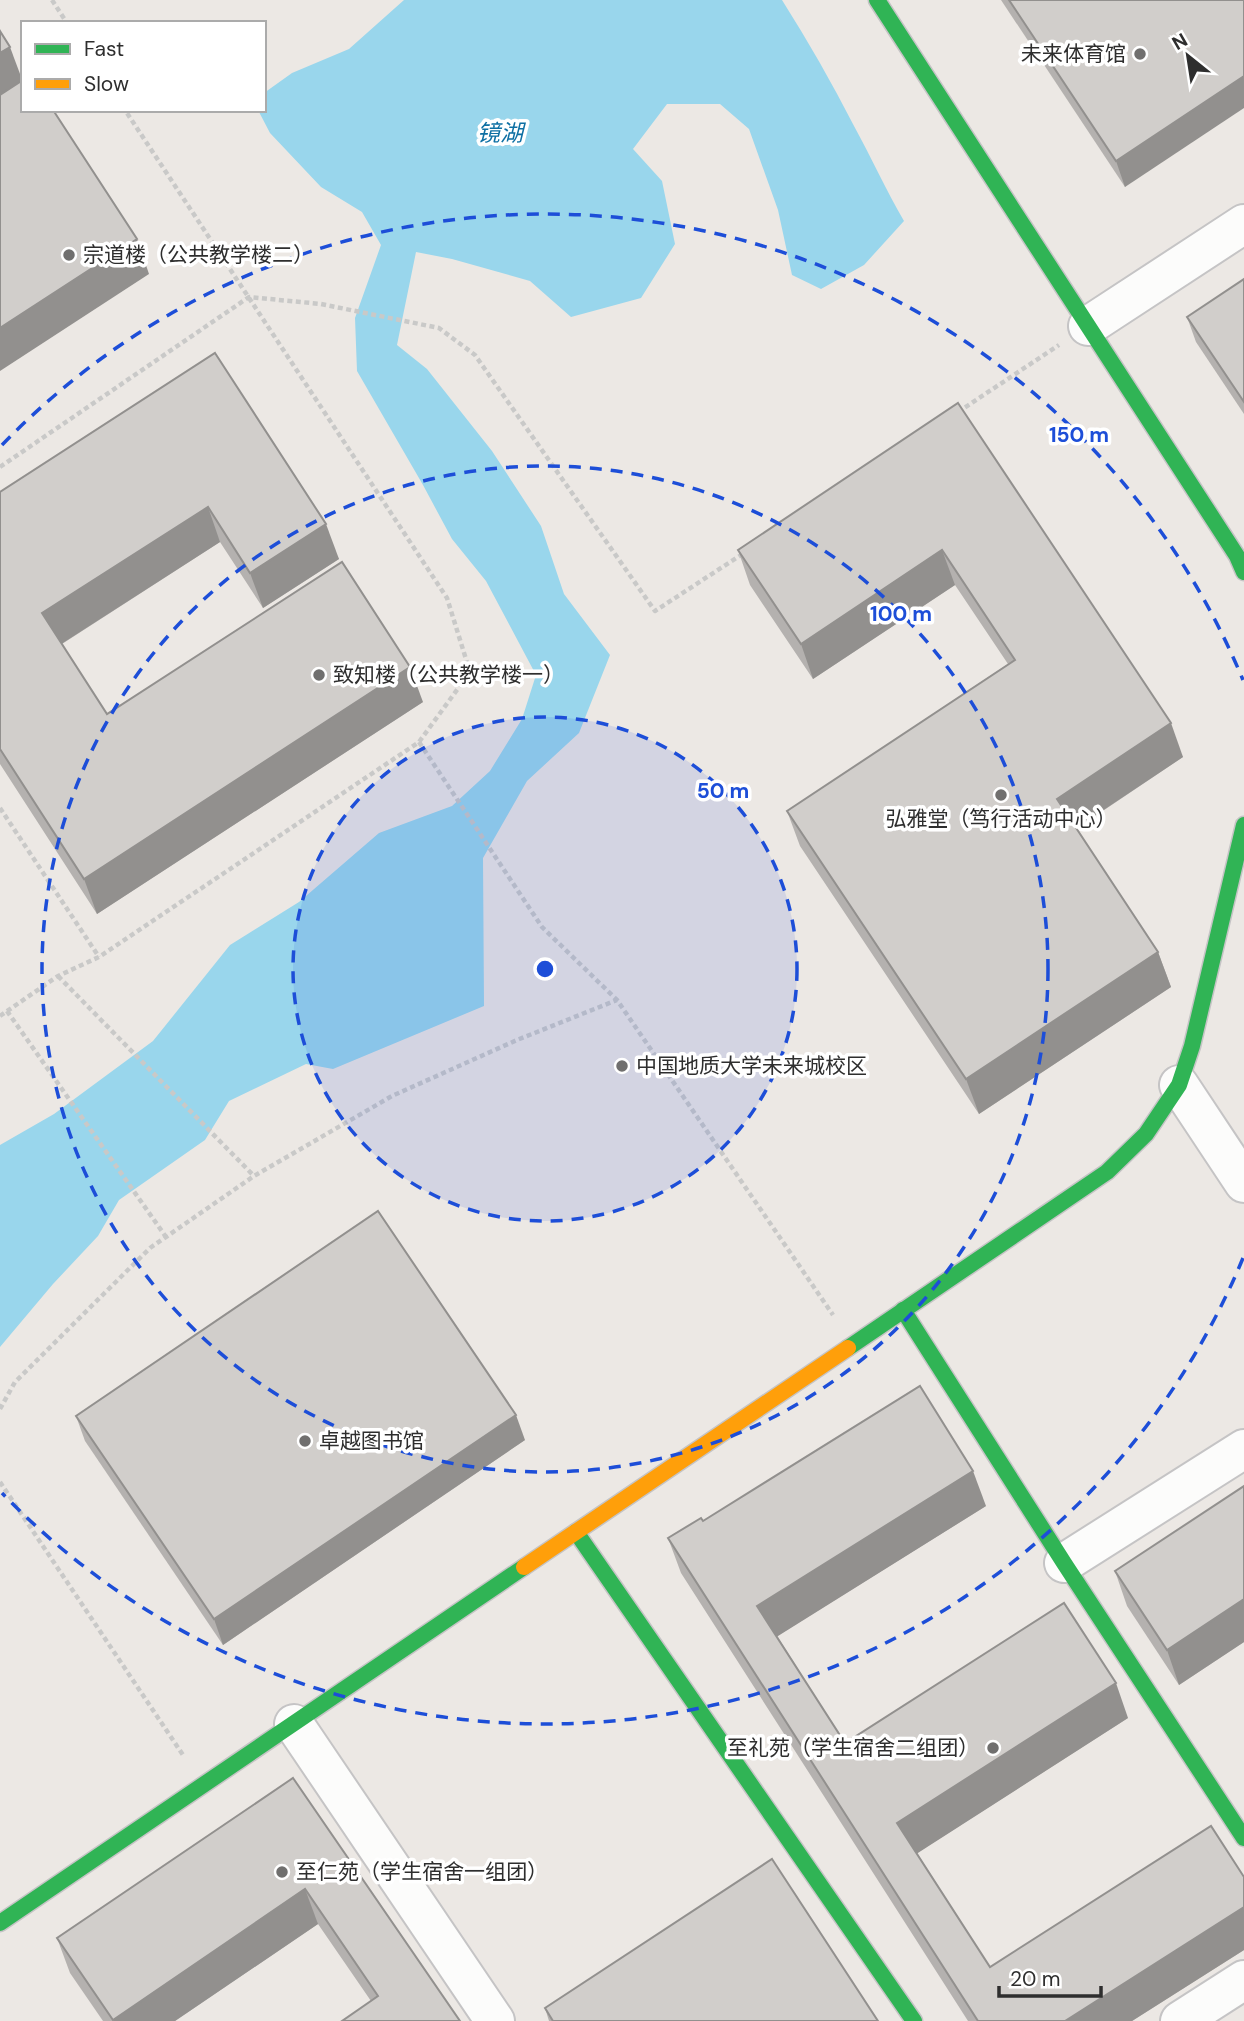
<svg xmlns="http://www.w3.org/2000/svg" width="1244" height="2021" font-family="'DM Sans','Noto Sans SC',sans-serif">
<style>
.water{fill:#99d6ec}
.lines{fill:none;stroke-linecap:round;stroke-linejoin:round}
.street-casing{stroke:#c5c4c5;stroke-width:42}
.fast-casing{stroke:#c5c4c5;stroke-width:19}
.slow-casing{stroke:#c5c4c5;stroke-width:19}
.path{stroke:#c9c9c8;stroke-width:4.5;stroke-dasharray:5 3.5;stroke-linecap:butt}
.street{stroke:#fcfcfb;stroke-width:38}
.fast{stroke:#30b455;stroke-width:16}
.slow{stroke:#ff9f0a;stroke-width:16}
.wall{fill:#b4b1af}
.shaded-wall{fill:#92908e}
.building{fill:#d1cecb;stroke:#92908e;stroke-width:2}
.ring{fill:none;stroke:#1d4ed8;stroke-width:3.5;stroke-dasharray:12 9}
.poi-dot{fill:#706f6e;stroke:#fff;stroke-width:2.5}
.labels{text-anchor:middle;dominant-baseline:central;stroke-width:7;stroke-linejoin:round;paint-order:stroke}
.poi-label{font-size:21px;fill:#2e2e2e;stroke:#fff;text-anchor:start}
.water-label{font-size:23px;font-style:italic;fill:#0d6fa3;stroke:#fff}
.centre{fill:#1d4ed8;stroke:#fff;stroke-width:3.5}
.ring-label{font-size:21px;text-anchor:middle;font-weight:bold;fill:#1d4ed8;stroke:#fff;stroke-width:7;stroke-linejoin:round;paint-order:stroke}
</style>
<rect width="100%" height="100%" fill="#ece8e4"/>
<!-- water -->
<path class="water" d="M404 0H782C808 41 832 83 854 126 871 157 886 190 904 221L864 265 821 289 792 275 778 210 749 129 720 104H667L633 149 662 181 675 244 641 298 571 317 530 281 452 259 416 252 397 345 427 369 492 451 541 526 564 594 610 655 579 733 527 781 483 858 484 1006 333 1069 306 1064 229 1101 205 1140 119 1200 98 1236 53 1284 0 1347V1145L54 1114 153 1041 230 945 299 902 379 833 452 806 490 771 522 719 536 675 486 581 452 539 423 485 357 371 355 318 381 245 362 212 321 187 270 133 258 110H264V93L292 73 349 49Z"/>
<g class="lines">
<defs>
<g id="street">
<path d="M1088 326 1244 224"/>
<path d="M1179 1085 1244 1183"/>
<path d="M1064 1563 1244 1449"/>
<path d="M294 1724 495 2021"/>
<path d="M1180 2021 1244 1980"/>
</g>
<g id="fast">
<path d="M877 0 1237 556 1244 572"/>
<path d="M903 1310 1064 1563 1244 1838"/>
<path d="M848 1348 1107 1172 1146 1134 1179 1085 1192 1046 1244 825"/>
<path d="M576 1532 914 2021"/>
<path d="M0 1923 524 1567"/>
</g>
<path id="slow" d="M524 1567 848 1348"/>
</defs>
<!-- street casing -->
<use href="#street" class="street-casing"/>
<!-- fast casing -->
<use href="#fast" class="fast-casing"/>
<!-- slow casing -->
<use href="#slow" class="slow-casing"/>
<!-- path -->
<g class="path">
<path d="M52 0 67 23"/>
<path d="M958 412 1059 345"/>
<path d="M0 467 249 297 321 304 439 328 475 355 655 611 744 553"/>
<path d="M419 742 542 927 617 1000"/>
<path d="M0 808 99 957"/>
<path d="M58 976 254 1176"/>
<path d="M7 1011 166 1237"/>
<path d="M0 1016 58 976 99 957 419 742 470 672 447 598 125 110"/>
<path d="M0 1409 15 1382 150 1248 254 1176 392 1096 517 1040 617 1000 833 1315"/>
<path d="M0 1482 183 1755"/>
</g>
<!-- street -->
<use href="#street" class="street"/>
<!-- fast -->
<use href="#fast" class="fast"/>
<!-- slow -->
<use href="#slow" class="slow"/>
</g>
<!-- wall -->
<g class="wall">
<path d="M1001 0H1244L1125 187Z"/>
<path d="M1244 279V414L1196 342 1187 317Z"/>
<path d="M215 353 339 559 263 608 220 542 62 644 107 714 423 702 97 914 0 764V492Z"/>
<path d="M958 403 1183 757 1076 829 1158 952 1171 987 979 1114 800 846 787 811 1008 664 955 585 813 679 750 585 738 550Z"/>
<path d="M76 1416 525 1440 223 1645 85 1441Z"/>
<path d="M1244 1486V1642L1179 1685 1127 1606 1115 1571Z"/>
<path d="M986 1506 777 1636 845 1743 1128 1718 917 1853 990 1967 1244 1950 1132 2021H968L681 1573 668 1538 703 1521Z"/>
<path d="M293 1778 460 2021 371 2001 318 1924 175 2021H103L70 1973 57 1938Z"/>
<path d="M545 2008 878 2021H549Z"/>
</g>
<!-- shaded-wall -->
<g class="shaded-wall">
<path d="M10 47 23 82 0 96V53Z"/>
<path d="M1244 76V108L1125 187 1116 161Z"/>
<path d="M137 239 149 274 0 371V328Z"/>
<path d="M208 507 220 542 55 648 42 613Z"/>
<path d="M326 524 339 559 263 608 250 573Z"/>
<path d="M942 550 955 585 813 679 801 644Z"/>
<path d="M410 667 423 702 97 914 84 879Z"/>
<path d="M1171 723 1183 757 1069 833 1057 799Z"/>
<path d="M1158 952 1171 987 979 1114 966 1079Z"/>
<path d="M516 1415 525 1440 223 1645 214 1619Z"/>
<path d="M973 1471 986 1506 770 1641 757 1606Z"/>
<path d="M1244 1599V1642L1179 1685 1167 1650Z"/>
<path d="M1116 1683 1128 1718 910 1858 897 1823Z"/>
<path d="M305 1889 318 1924 175 2021H114L113 2020Z"/>
<path d="M1244 1907V1950L1132 2021H1065Z"/>
</g>
<!-- building -->
<g class="building">
<path d="M1009 0H1244V76L1116 161Z"/>
<path d="M0 31 10 47 0 53Z"/>
<path d="M23 80V110H53L137 239 0 328V95Z"/>
<path d="M1244 279V402L1187 317Z"/>
<path d="M215 353 326 524 250 573 208 507 42 613 107 714 342 562 410 667 84 879 0 749V492Z"/>
<path d="M958 403 1171 723 1057 799 1158 952 966 1079 787 811 1015 660 942 550 801 644 738 550Z"/>
<path d="M378 1211 516 1415 214 1619 76 1416Z"/>
<path d="M920 1386 973 1471 757 1606 845 1743 1064 1603 1116 1683 897 1823 990 1967 1211 1826 1244 1877V1907L1065 2021H978L668 1538 701 1518 703 1521Z"/>
<path d="M1244 1486V1599L1167 1650 1115 1571Z"/>
<path d="M293 1778 460 2021H342L378 1996 305 1889 113 2020 57 1938Z"/>
<path d="M772 1859 878 2021H553L545 2008Z"/>
</g>
<!-- distance rings -->
<circle cx="545" cy="969" r="252" fill="#1d4ed8" fill-opacity=".12"/>
<g class="ring">
<circle cx="545" cy="969" r="252"/>
<circle cx="545" cy="969" r="503"/>
<path d="M1243 1258A755 755 0 0 1 2 1493M2 445A755 755 0 0 1 1243 680"/>
</g>
<!-- markers -->
<g class="poi-dot">
<circle cx="1140" cy="54" r="7"/>
<circle cx="69" cy="255" r="7"/>
<circle cx="319" cy="675" r="7"/>
<circle cx="1001" cy="795" r="7"/>
<circle cx="622" cy="1066" r="7"/>
<circle cx="305" cy="1441" r="7"/>
<circle cx="993" cy="1748" r="7"/>
<circle cx="282" cy="1872" r="7"/>
</g>
<g class="labels">
<!-- poi labels -->
<g class="poi-label">
<text x="1126" y="54" text-anchor="end">未来体育馆</text>
<text x="83" y="255">宗道楼（公共教学楼二）</text>
<text x="333" y="675">致知楼（公共教学楼一）</text>
<text x="1001" y="819" text-anchor="middle">弘雅堂（笃行活动中心）</text>
<text x="636" y="1066">中国地质大学未来城校区</text>
<text x="319" y="1441">卓越图书馆</text>
<text x="979" y="1748" text-anchor="end">至礼苑（学生宿舍二组团）</text>
<text x="296" y="1872">至仁苑（学生宿舍一组团）</text>
</g>
<!-- water labels -->
<g class="water-label">
<text x="500" y="133">镜湖</text>
</g>
</g>
<circle cx="545" cy="969" r="10" class="centre"/>
<g class="ring-label">
<text x="1079" y="442">150 m</text>
<text x="901" y="621">100 m</text>
<text x="723" y="798">50 m</text>
</g>
<!-- legend -->
<rect x="21" y="21" width="245" height="91" fill="#ffffff" stroke="#ababab" stroke-width="2"/>
<rect x="35" y="44" width="35" height="10" fill="#30b455" stroke="#ababab" stroke-width="2"/>
<text x="84" y="56" font-size="21" fill="#2e2e2e">Fast</text>
<rect x="35" y="79" width="35" height="10" fill="#ff9f0a" stroke="#ababab" stroke-width="2"/>
<text x="84" y="91" font-size="21" fill="#2e2e2e">Slow</text>
<!-- north arrow -->
<g transform="translate(1188 56) rotate(330)" stroke="#ffffff" stroke-width="5" paint-order="stroke">
<path d="M0-5L12 26L0 18L-12 26Z" fill="#2e2e2e"/>
<text y="-10" font-size="19" font-weight="bold" text-anchor="middle" fill="#2e2e2e">N</text>
</g>
<!-- scale -->
<path d="M999 1986v10h102v-10" fill="none" stroke="#2e2e2e" stroke-width="3.5"/>
<text x="1010" y="1986" font-size="21" fill="#2e2e2e" stroke="#ffffff" stroke-width="5" paint-order="stroke">20 m</text>
</svg>
